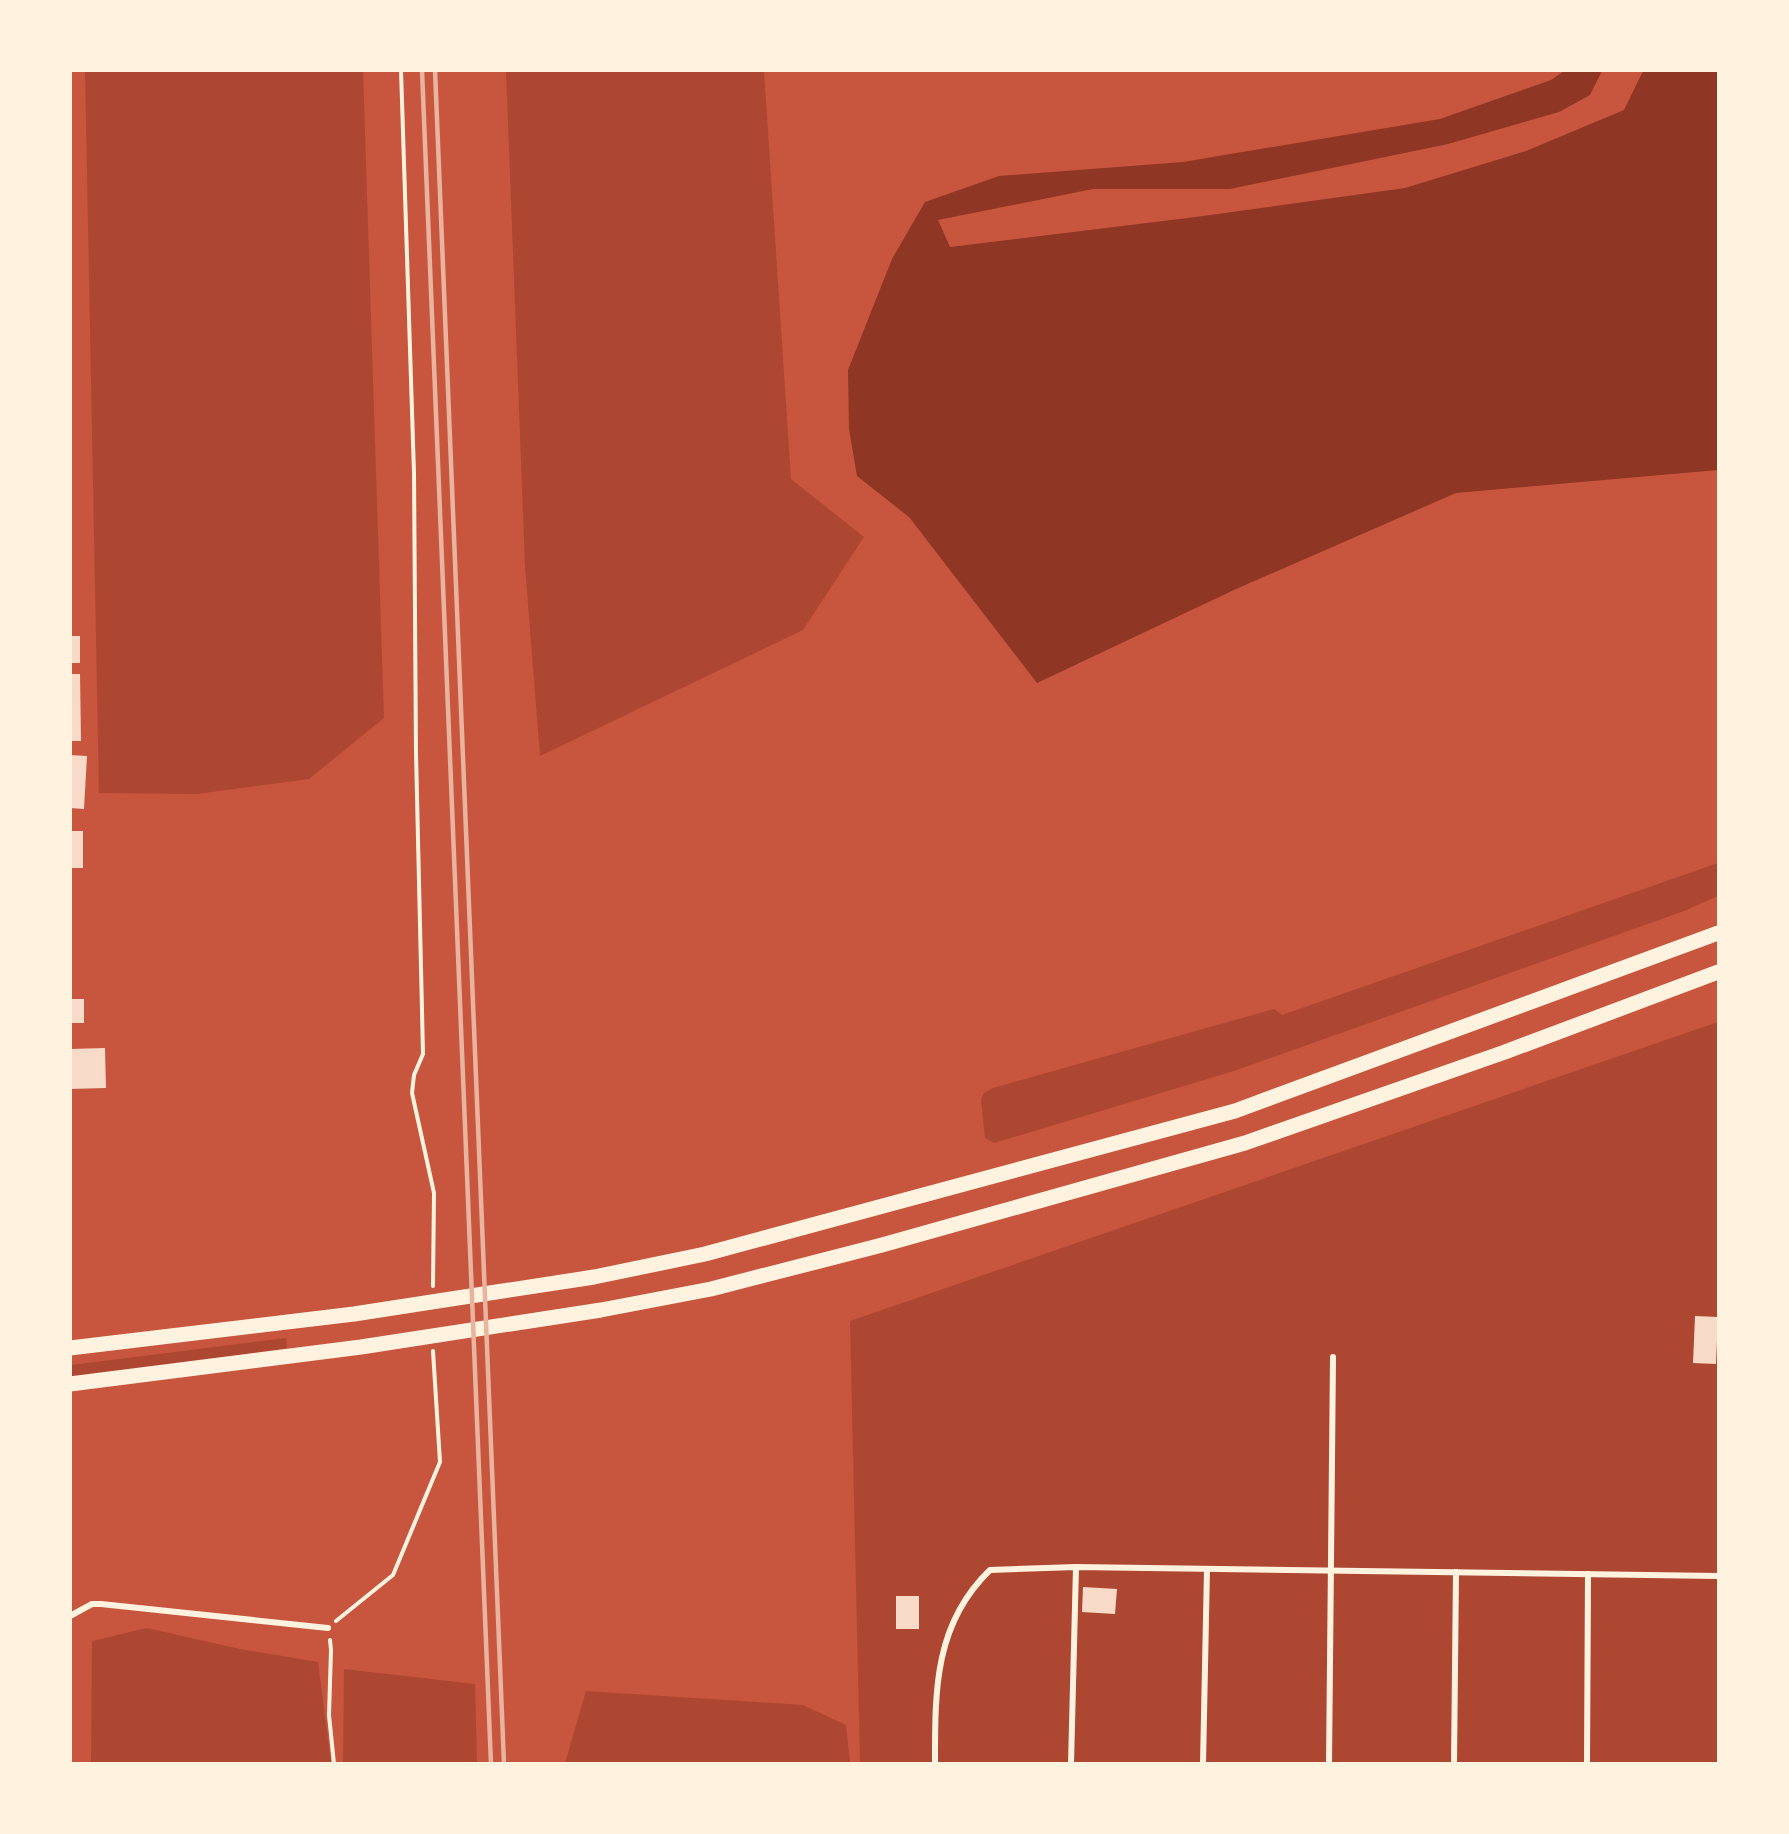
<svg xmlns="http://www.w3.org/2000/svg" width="1789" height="1834" font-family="Manrope,sans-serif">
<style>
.green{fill:#ae4732}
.water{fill:#8f3625}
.building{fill:#f7dbc8}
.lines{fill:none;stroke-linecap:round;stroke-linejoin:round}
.path{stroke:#fff3e0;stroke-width:4}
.minor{stroke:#fff3e0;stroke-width:6}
.primary{stroke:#fff3e0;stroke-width:15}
.rail{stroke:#e9b49f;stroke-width:4.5}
</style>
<rect width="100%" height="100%" fill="#c8553d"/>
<!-- green -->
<g class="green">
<path d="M85 71H363L384 718 309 779 197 794 99 793Z"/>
<path d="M506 71H764L791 479 864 537 803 630 540 756 525 566Z"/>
<path d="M1718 863V896L1684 911 1234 1071 994 1143 985 1138 981 1099 984 1093 993 1088 1274 1009 1282 1015Z"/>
<path d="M1718 1022V1763H860L850 1321Z"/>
<path d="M286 1338 287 1348 118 1372 71 1376V1365Z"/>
<path d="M147 1628 240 1649 318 1662 331 1763H91L92 1641Z"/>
<path d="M344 1669 475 1684 477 1763H343Z"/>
<path d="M586 1691 803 1705 846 1725 850 1763H565Z"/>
</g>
<!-- water -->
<path class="water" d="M1564 71H1602L1590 95 1559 112 1448 144 1230 189H1093L938 220 950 247 1196 217 1405 188 1526 151 1624 110 1643 71H1718V470L1456 493 1236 589 1037 683 909 517 857 476 849 429 848 370 892 259 925 202 999 176 1183 162 1440 119 1551 80Z"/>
<!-- building -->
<g class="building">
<rect x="70" y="636" width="10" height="27"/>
<path d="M70 674H80L81 741H70Z"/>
<path d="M70 755 87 756 84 809 70 808Z"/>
<rect x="70" y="831" width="13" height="37"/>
<rect x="70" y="999" width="14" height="24"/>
<path d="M105 1048 106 1088 70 1089V1049Z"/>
<path d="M1695 1316 1718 1317 1716 1364 1693 1363Z"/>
<path d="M1083 1587 1117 1589 1115 1614 1082 1612Z"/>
<rect x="896" y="1596" width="23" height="33"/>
</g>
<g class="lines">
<!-- path -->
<g class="path">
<path d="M401 70 414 473 416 753 423 1054 414 1075 412 1093 434 1193 433 1286"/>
<path d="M336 1621 393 1575 440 1462 433 1351"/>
<path d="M330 1640 331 1650 329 1715 334 1764"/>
</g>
<!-- minor -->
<g class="minor">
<path d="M70 1616 92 1604H101L328 1628"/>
<path d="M935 1764C935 1691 934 1624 990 1570L1076 1567 1718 1576"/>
<path d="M1071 1764 1076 1567"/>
<path d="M1203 1764 1207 1569"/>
<path d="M1329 1764 1333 1357"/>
<path d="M1454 1764 1456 1572"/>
<path d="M1587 1764 1588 1574"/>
</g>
<!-- primary -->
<g class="primary">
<path d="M70 1348 354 1314 594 1277 705 1254 1235 1111 1718 933"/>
<path d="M70 1384 361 1347 601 1310 711 1289 882 1245 1245 1143 1505 1052 1718 972"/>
</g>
<!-- rail -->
<g class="rail">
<path d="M422 70 491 1764"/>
<path d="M435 70 504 1764"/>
</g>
</g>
<!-- border -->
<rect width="1789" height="1834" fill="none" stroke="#fff3e0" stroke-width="144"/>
</svg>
